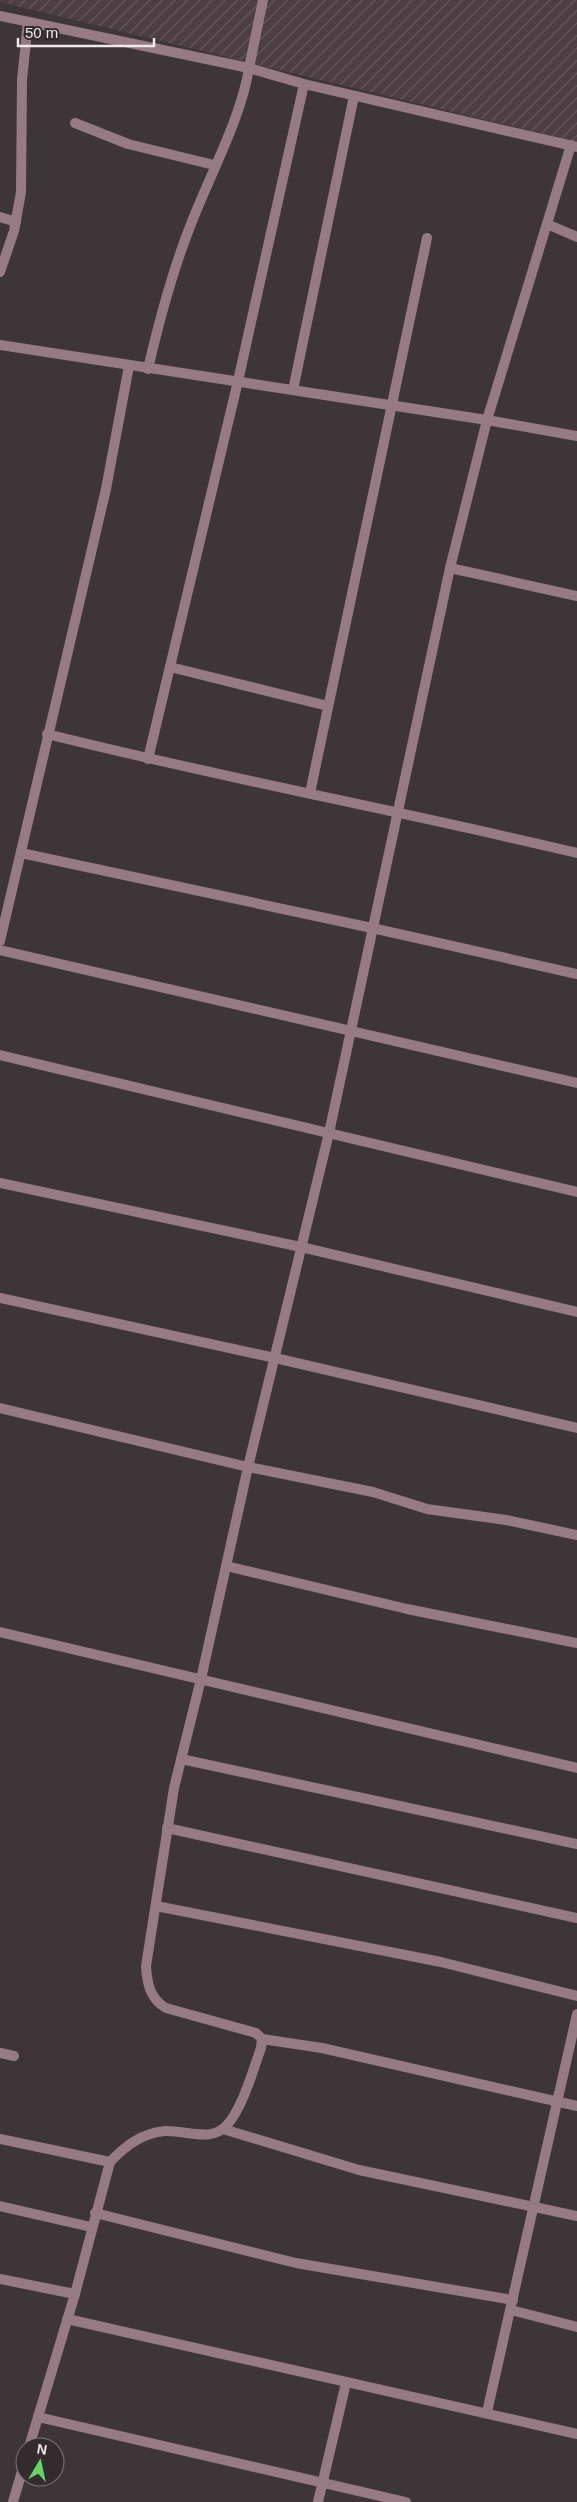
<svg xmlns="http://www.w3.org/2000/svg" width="577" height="2502" font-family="Arial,sans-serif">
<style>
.industrial{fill:url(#industrial-furrows)}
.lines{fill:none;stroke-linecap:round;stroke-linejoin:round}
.lane{stroke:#967a84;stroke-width:10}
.street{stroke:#967a84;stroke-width:10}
</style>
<defs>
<pattern id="industrial-furrows" width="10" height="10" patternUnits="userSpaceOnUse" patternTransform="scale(1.25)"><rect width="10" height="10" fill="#4c3e43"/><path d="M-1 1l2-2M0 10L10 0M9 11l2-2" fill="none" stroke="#665a5e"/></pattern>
</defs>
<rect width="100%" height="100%" fill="#3e3538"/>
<!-- industrial -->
<path class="industrial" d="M0 0H577V142L0 2Z"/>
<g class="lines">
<!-- lane -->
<path class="lane" d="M249 68 263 0"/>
<!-- street -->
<g class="street">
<path d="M0 16 249 68 304 84 577 147"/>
<path d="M75 123 128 144 214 165"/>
<path d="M0 217 16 222"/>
<path d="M547 224 577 237"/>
<path d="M0 272 14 231 21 192 22 80 28 22"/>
<path d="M0 345 487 420 577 436"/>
<path d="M148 369C160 317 173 268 193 219 211 173 242 115 249 68"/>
<path d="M293 390 354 96"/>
<path d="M450 568 577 596"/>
<path d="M170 667 328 706"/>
<path d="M47 734C223 778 401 811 577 853"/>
<path d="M148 759 238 381 304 84"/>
<path d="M310 793 427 238"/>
<path d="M21 853 372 928 577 974"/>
<path d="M0 941 106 489 129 366"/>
<path d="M0 950 577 1083"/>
<path d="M0 1055 577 1192"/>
<path d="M0 1183 301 1247 577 1312"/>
<path d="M0 1298 275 1358 577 1428"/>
<path d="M0 1408 248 1467 373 1492 427 1509 506 1520 577 1535"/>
<path d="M226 1566 407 1609 577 1643"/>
<path d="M0 1632 577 1768"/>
<path d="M181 1759 577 1844"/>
<path d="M167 1828 577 1918"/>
<path d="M156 1906 441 1962 577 1996"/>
<path d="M262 2039 322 2048 577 2106"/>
<path d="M0 2053 14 2056"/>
<path d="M223 2129 359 2170 577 2216"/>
<path d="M0 2139 110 2162"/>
<path d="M0 2206 91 2227"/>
<path d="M95 2213 296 2263 513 2300"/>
<path d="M0 2279 75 2294"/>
<path d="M511 2310 577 2327"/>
<path d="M67 2319 577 2434"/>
<path d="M487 2412 577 2014"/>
<path d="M38 2417 406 2502"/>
<path d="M29 2447 75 2294 110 2162C125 2146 142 2133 165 2131 186 2130 211 2143 227 2125 243 2107 253 2070 261 2048L262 2039 256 2033 166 2008C150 1999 147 1983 146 1966L174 1788 201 1679 248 1467 329 1133 450 568 487 420 571 145"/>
<path d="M13 2502 25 2461"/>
<path d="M318 2502 346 2383"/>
</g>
</g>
<!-- north arrow -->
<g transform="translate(40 2462) rotate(9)"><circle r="24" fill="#342b2e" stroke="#7e777a"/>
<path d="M0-4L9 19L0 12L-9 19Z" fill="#65d467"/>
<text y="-8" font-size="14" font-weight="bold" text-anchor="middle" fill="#eee9eb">N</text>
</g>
<!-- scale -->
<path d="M18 38v8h136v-8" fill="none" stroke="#eee9eb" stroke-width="2.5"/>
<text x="25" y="38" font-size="15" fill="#eee9eb" stroke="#342b2e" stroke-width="4" paint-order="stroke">50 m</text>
</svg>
